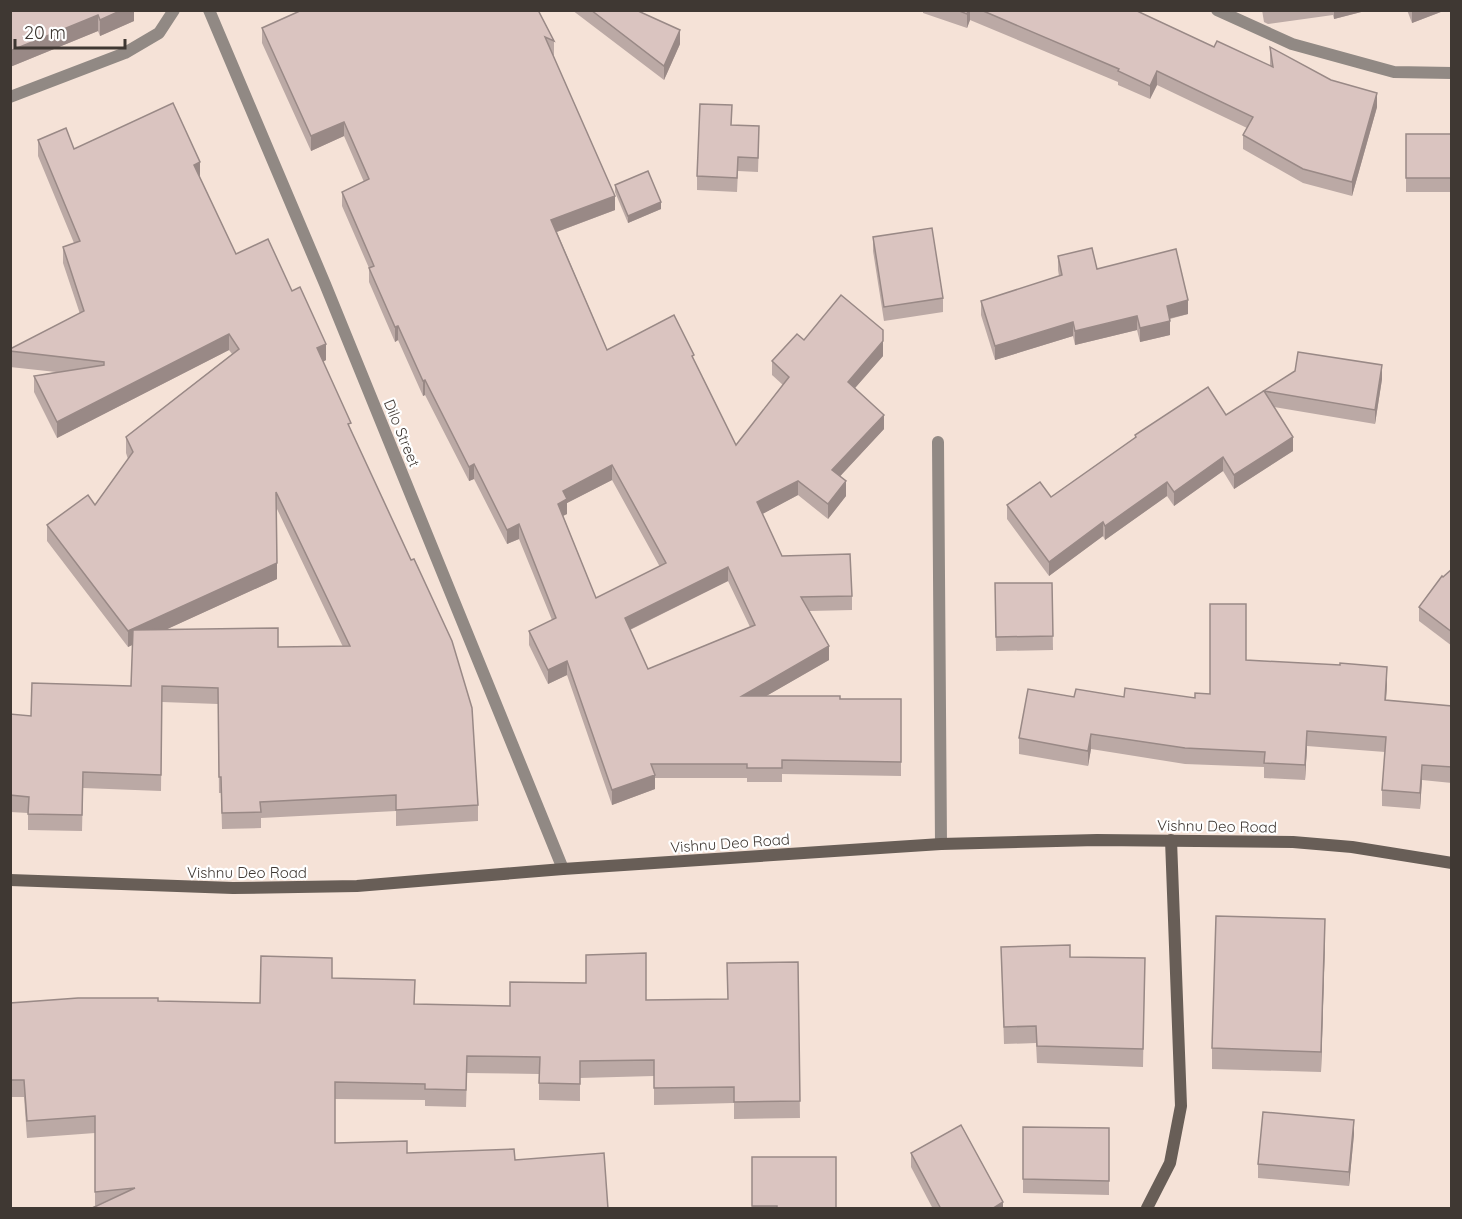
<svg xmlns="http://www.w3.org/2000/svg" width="1462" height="1219" font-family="Quicksand,sans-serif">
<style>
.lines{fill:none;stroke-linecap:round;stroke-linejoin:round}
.street{stroke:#918984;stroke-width:12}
.secondary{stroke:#685e57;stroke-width:12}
.wall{fill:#bba9a5;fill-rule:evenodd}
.shaded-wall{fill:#998986}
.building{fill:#dac4c0;stroke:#998986;stroke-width:1.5;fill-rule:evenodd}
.labels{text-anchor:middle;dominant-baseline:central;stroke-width:4.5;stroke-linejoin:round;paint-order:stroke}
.street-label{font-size:15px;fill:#3f3833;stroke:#fff}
</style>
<rect width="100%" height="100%" fill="#f5e2d7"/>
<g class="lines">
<!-- street -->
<g class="street">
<path d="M209 10 325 284 563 869"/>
<path d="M1217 10 1292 44 1394 72 1452 73"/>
<path d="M10 97 125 53 159 33 174 10"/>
<path d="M938 442 941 844"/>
</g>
<!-- secondary -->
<g class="secondary">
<path d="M10 880 233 888 357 886 563 869 941 844 1097 840 1293 842 1352 847 1452 863"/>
<path d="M1147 1208 1170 1163 1181 1106 1171 840"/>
</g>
</g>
<!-- wall -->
<g class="wall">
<path d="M10 10H134V21L100 36 98 31 10 67Z"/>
<path d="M538 10 554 41V55H553L615 210 557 232 607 350 694 361 736 445 783 385 772 375V361L804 340 883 356 855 388 884 429 840 476 846 496 828 519 798 495 762 514 782 556 852 596V610L809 611 829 660 766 696 840 699H901V776L782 774V782H747V778H655V789L612 805 567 675 548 684 529 645V631L552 620 519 539 507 544 474 479 469 481 425 395 423 396 398 340 395 342 369 282V268L342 206V192L364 182 344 136 311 151 262 43V28ZM612 480 660 567 596 598 563 516 567 514V503ZM728 581 750 627 648 669 630 630Z"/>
<path d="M572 10H644L642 13 680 44 664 80Z"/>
<path d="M923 10H1135L1214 47 1270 66V47L1377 107 1352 196 1303 183 1243 149V135L1247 128 1157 85 1150 99 1118 85V82L970 20 967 28 923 13Z"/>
<path d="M1262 10H1369L1334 19 1333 15 1268 24 1264 22Z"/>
<path d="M1407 10H1446L1412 23Z"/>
<path d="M732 125 759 139 758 172 738 171 737 192 697 190V176Z"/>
<rect x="1406" y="134" width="46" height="58"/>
<path d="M38 140 74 149 200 178 236 254 326 360 323 362 351 431 478 805V821L396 826V811L261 818V828L222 829 221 793H219L218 704 162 702 161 791 83 788 82 831 28 830V813L10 812V714L31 716 131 686 133 644 128 647 47 541V525L95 505 128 459 126 453V437L232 354 229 350 57 438 34 392V376L56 372 10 367V349L80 314 63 263V247L74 243 38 156ZM277 509 343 647H278L167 629 277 579Z"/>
<path d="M615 185 661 209 628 223 615 192Z"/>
<path d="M873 237 943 298V312L884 321 873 251Z"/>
<path d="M1058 256 1097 269 1188 314 1170 319V335L1140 342 1137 330 1075 345 1073 336 995 360 981 315V301L1059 276 1058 270Z"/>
<path d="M1295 371 1382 379 1375 424 1274 407 1293 451 1234 489 1223 471 1174 506 1167 496 1105 540 1103 536 1049 576 1007 519V505L1051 497 1135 438V435L1226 415Z"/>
<path d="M1452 569V646L1419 621V607Z"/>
<path d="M995 583H1052L1053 650 996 651Z"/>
<path d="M1246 660 1387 683 1386 700 1452 706V783L1422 780 1420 809 1382 806V790L1385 752 1307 746 1305 780 1264 778V767L1185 764 1091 749 1088 766 1019 754V738L1074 697 1195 698 1210 694Z"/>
<path d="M1325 940 1321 1072 1212 1069V1048Z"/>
<path d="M1001 947 1070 957 1145 958 1143 1067 1037 1063 1036 1043 1004 1044Z"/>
<path d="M798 962 800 1118 734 1119V1103L654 1105V1076L580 1078V1101L539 1100V1074L467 1073 466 1107 425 1106V1100L335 1099 95 1206V1133L27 1138 24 1097H10V1003L158 1001 260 1003 332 978 415 1004 510 1006 646 1000 727 999Z"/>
<path d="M1023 1127 1109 1128V1195L1023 1193Z"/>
<path d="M1354 1134 1349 1186 1258 1178V1164Z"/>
<path d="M911 1153 1003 1209H933L911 1167Z"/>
<path d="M752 1157 836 1209H752Z"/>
</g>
<!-- shaded-wall -->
<g class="shaded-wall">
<path d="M122 10H134V21L100 36V20Z"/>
<path d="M968 10H970V20L967 28V14Z"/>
<path d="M1334 10H1369L1334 19Z"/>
<path d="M1412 10H1446L1412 23Z"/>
<path d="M98 15V31L10 67V51Z"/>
<path d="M680 30V44L664 80V66Z"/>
<path d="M1157 71V85L1150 99V86Z"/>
<path d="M1377 93V107L1352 196V182Z"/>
<path d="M344 122V136L311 151V136Z"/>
<path d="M200 162V178L194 165Z"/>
<path d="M615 196V210L551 234V220Z"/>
<path d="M661 202V209L628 223V216Z"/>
<path d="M1188 300V314L1167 319V306Z"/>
<path d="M1137 316V330L1075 345V331Z"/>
<path d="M1170 321V335L1140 342V328Z"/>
<path d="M1073 322V336L995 360V346Z"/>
<path d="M398 326V340L395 342V327Z"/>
<path d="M229 334V350L57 438V422Z"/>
<path d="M883 341V356L848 396V382Z"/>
<path d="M326 344V360L317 365V348Z"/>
<path d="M1382 365V379L1375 424V410Z"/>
<path d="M425 380V395L423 396V381Z"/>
<path d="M884 415V429L832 485V470Z"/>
<path d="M1293 437V451L1234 489V475Z"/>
<path d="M1223 457V471L1174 506V492Z"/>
<path d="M474 464V479L469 481V467Z"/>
<path d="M612 465V480L567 503V514L558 518V504L563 491Z"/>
<path d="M798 481V495L757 517V502Z"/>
<path d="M846 481V496L828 519V504Z"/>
<path d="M1167 482V496L1105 540V526Z"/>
<path d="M1103 522V536L1049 576V562Z"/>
<path d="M519 524V539L507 544V530Z"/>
<path d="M277 563V579L128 647V631Z"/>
<path d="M728 567V581L625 632V618Z"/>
<path d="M829 646V660L742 710V696Z"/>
<path d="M567 661V675L548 684V670Z"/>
<path d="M1387 667V683L1385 715V700Z"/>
<path d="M1307 731V746L1305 780V765Z"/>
<path d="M1091 734V749L1088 766V751Z"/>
<path d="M1422 765V780L1420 809V793Z"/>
<path d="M655 775V789L612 805V790Z"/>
<path d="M1325 919V940L1321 1072V1052Z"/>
<path d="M1354 1120V1134L1349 1186V1172Z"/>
<path d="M1003 1202V1209H992Z"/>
</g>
<!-- building -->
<g class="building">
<path d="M10 10H122L100 20 98 15 10 51Z"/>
<path d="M302 10H538L554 41 545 37 615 196 551 220 607 350 674 315 694 355 692 356 736 445 789 377 772 361 797 334 804 340 841 295 883 330V341L848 382 884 415 832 470 846 481 828 504 798 481 757 502 782 556 850 554 852 596 801 597 829 646 742 696H840V699H901V762L782 760V768H747V764H651L655 775 612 790 567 661 548 670 529 631 556 618 519 524 507 530 474 464 469 467 425 380 423 381 398 326 395 327 369 268 374 266 342 192 369 179 344 122 311 136 262 28ZM612 465 666 563 596 598 558 504 567 499 563 491ZM728 567 755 625 648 669 625 618Z"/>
<path d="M591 10H636L680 30 664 66Z"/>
<path d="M957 10H968L967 14Z"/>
<path d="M981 10H1135L1214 47 1217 41 1273 67 1270 47 1331 80 1377 93 1352 182 1303 169 1243 135 1253 117 1157 71 1150 86 1118 71 1119 69Z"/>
<path d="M173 103 200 162 194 165 236 254 268 239 292 291 300 287 326 344 317 348 351 423 348 424 411 560 414 559 452 641 472 708 478 805 396 810V795L260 802 261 812 222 813 221 777H219L218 688 162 686 161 775 83 772 82 815 28 814 29 797 10 795V714L31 716 32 683 131 686 133 630 278 628V647L350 646 276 492 277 563 128 631 47 525 88 495 95 505 133 452 126 437 239 349 229 334 57 422 34 376 104 365V362L10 351V349L84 311 63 247 80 241 38 140 66 128 74 149Z"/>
<path d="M700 104 732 105 731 125 759 126 758 158 738 157 737 178 697 176Z"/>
<rect x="1406" y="134" width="46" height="44"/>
<path d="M648 171 661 202 628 216 615 185Z"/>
<path d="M932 228 943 298 884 307 873 237Z"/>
<path d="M1092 248 1097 269 1176 249 1188 300 1167 306 1170 321 1140 328 1137 316 1075 331 1073 322 995 346 981 301 1062 275 1058 256Z"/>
<path d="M1298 352 1382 365 1375 410 1264 391 1293 437 1234 475 1223 457 1174 492 1167 482 1105 526 1103 522 1049 562 1007 505 1040 482 1051 497 1136 437 1135 435 1208 387 1226 415 1295 371Z"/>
<path d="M1452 569V632L1419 607 1442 576 1443 577Z"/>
<path d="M995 583H1052L1053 636 996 637Z"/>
<path d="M1210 604H1246V660L1340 665V663L1387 667 1385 700 1452 706V767L1422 765 1420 793 1382 790 1386 737 1307 731 1305 765 1264 763 1265 752 1185 748 1091 734 1088 751 1019 738 1028 689 1074 697 1076 689 1124 697 1125 688 1195 698V693L1210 694Z"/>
<path d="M1216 916 1325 919 1321 1052 1212 1048Z"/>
<path d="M1070 945V957L1145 958 1143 1049 1037 1046 1036 1026 1004 1027 1001 947Z"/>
<path d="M646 953V1000L728 999 727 963 798 962 800 1101 734 1102V1087L654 1088V1060L580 1061V1084L539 1083 540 1057 467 1056 466 1090 425 1089V1084L335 1082V1143L407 1141V1153L514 1149 515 1160 604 1153 608 1209H90L135 1188 95 1192V1116L27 1121 24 1080H10V1003L78 998H158V1001L260 1003 261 956 332 958V978L415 980 414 1004 510 1006V982L586 983V955Z"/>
<path d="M1263 1112 1354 1120 1349 1172 1258 1164Z"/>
<path d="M961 1125 1003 1202 992 1209H941L911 1153Z"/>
<path d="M1023 1127 1109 1128V1181L1023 1179Z"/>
<path d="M752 1157H836V1209H777V1206H752Z"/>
</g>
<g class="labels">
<!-- street labels -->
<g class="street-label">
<text transform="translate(402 433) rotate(68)">Dilo Street</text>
<text transform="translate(1217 826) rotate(1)">Vishnu Deo Road</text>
<text transform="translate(730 843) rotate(-4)">Vishnu Deo Road</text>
<text x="247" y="872">Vishnu Deo Road</text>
</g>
</g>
<!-- border -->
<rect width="1462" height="1219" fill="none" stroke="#3f3833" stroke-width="24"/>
<!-- scale -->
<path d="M15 39v9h110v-9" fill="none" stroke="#3f3833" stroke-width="3"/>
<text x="24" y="39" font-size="18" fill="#3f3833" stroke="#ffffff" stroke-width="4.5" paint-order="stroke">20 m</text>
</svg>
